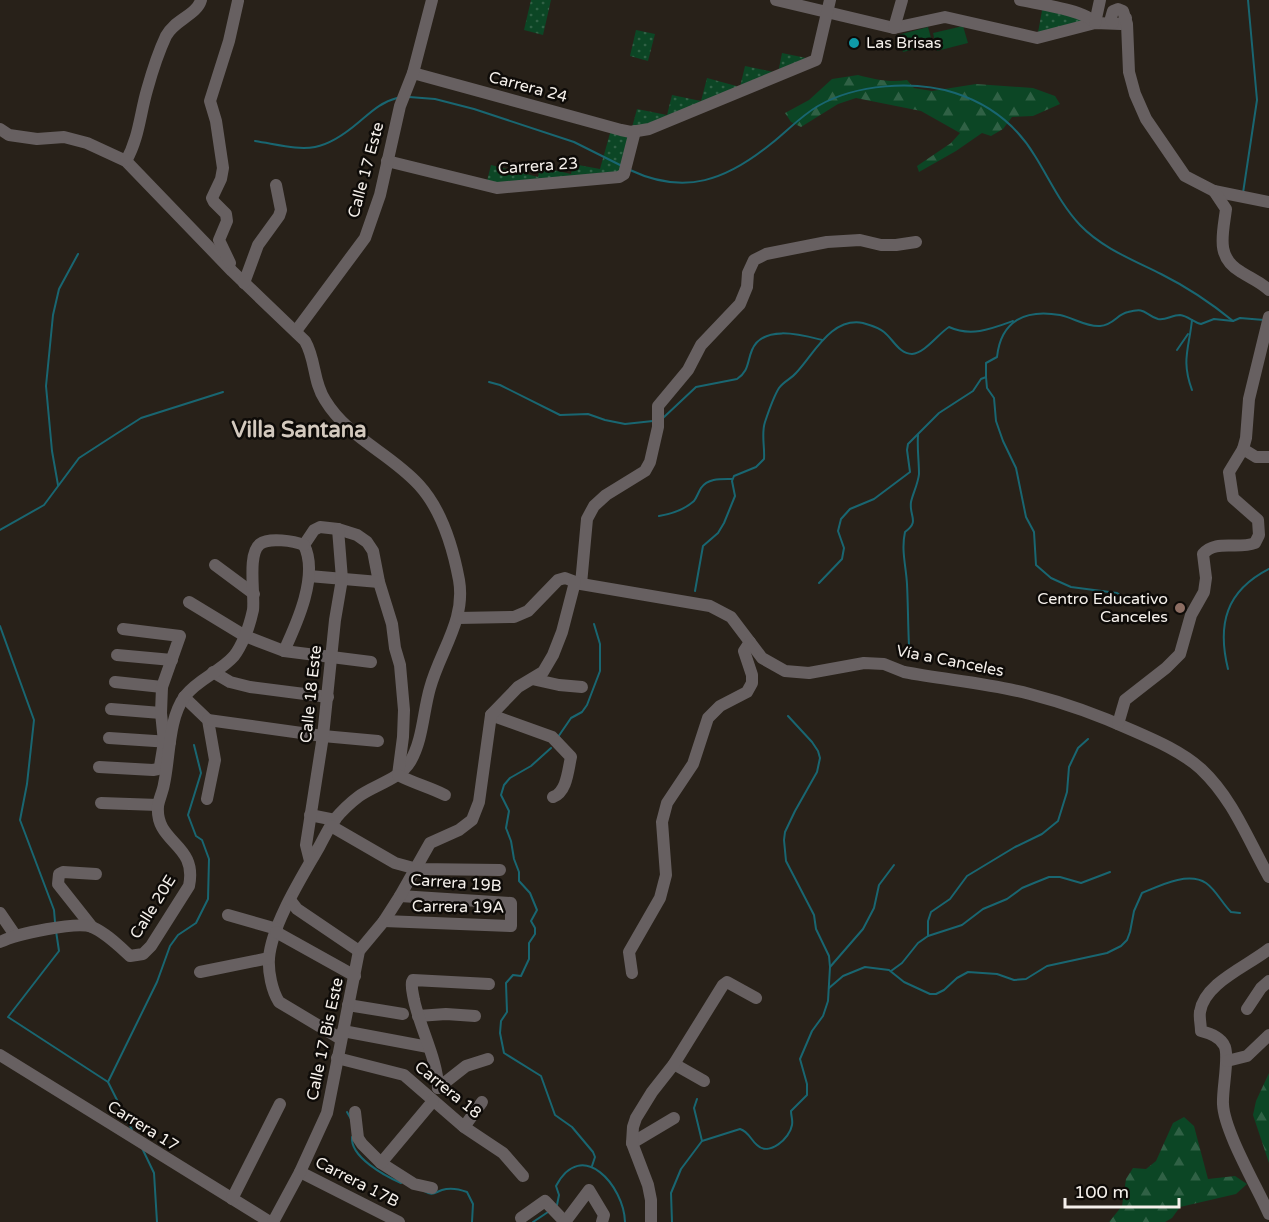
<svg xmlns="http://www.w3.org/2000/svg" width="1269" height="1222" font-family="'Varela Round',sans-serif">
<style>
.grass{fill:url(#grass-dots)}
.forest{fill:url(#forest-firs)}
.garden{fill:#0c4625}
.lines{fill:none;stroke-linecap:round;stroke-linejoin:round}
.stream{stroke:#196671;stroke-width:2}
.minor{stroke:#676061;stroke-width:12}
.culture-dot{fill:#0f9aa8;stroke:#0e0b08;stroke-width:2}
.education-dot{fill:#8d6e63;stroke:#0e0b08;stroke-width:2}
.labels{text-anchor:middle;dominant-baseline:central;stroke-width:5;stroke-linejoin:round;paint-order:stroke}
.poi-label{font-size:16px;fill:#f5f0eb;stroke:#0e0b08;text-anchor:start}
.street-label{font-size:16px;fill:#f5f0eb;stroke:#0e0b08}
.district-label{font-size:22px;font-weight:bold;fill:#d3c9be;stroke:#0e0b08}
</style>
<defs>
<pattern id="grass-dots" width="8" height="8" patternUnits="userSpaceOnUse" patternTransform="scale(1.5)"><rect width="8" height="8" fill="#0c4625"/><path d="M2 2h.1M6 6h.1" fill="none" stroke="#306145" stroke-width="1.8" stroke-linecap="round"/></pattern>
<pattern id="forest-firs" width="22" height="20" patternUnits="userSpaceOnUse" patternTransform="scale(1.5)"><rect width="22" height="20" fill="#0c4625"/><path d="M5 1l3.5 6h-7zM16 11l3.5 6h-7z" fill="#306145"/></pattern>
</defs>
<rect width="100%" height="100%" fill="#282119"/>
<!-- grass -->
<g class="grass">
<path d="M531 0H551L543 35 524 30Z"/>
<path d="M1043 5 1091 19 1037 38Z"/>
<path d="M636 30 655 34 648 61 630 56Z"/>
<path d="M782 53 816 60 635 131 624 174 486 185 491 165 538 177 540 167 571 174 573 164 600 169 612 126 631 131 637 109 667 115 672 95 701 101 707 78 740 87 745 66 778 73Z"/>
</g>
<!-- forest -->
<g class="forest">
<path d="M858 75C874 79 890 83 907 80L914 88 932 91 976 84 1033 88 1055 96 1060 104 1033 116 1012 117 1003 129 991 136 982 133 956 151 919 172 917 166 951 143 960 133 921 111 856 98 838 104 801 127 791 122 785 113 809 100 832 79Z"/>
<path d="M1269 1073V1163L1253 1115 1256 1101Z"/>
<path d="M1184 1117 1194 1126 1208 1179 1235 1176 1247 1184 1236 1194 1180 1207 1172 1218 1165 1222H1109L1122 1206 1126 1179 1133 1168 1146 1169 1156 1161 1173 1123Z"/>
</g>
<!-- garden -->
<g class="garden">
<path d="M963 26 968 43 937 51 933 33Z"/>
<path d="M928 27 933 45 903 52 898 35Z"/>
</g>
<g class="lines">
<!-- stream -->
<g class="stream">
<path d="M409 97 435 99 474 109 574 142 622 166"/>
<path d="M255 141C304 149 318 157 359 122 371 112 381 102 397 98"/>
<path d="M630 170C685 196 727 180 772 143 787 131 801 116 818 106 856 84 914 80 955 93 989 104 1017 126 1035 156 1050 180 1061 205 1080 225 1102 248 1133 260 1161 274 1187 287 1211 303 1233 321"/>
<path d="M1243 193 1257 100 1248 0"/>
<path d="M1177 350 1188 334"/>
<path d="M986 377 987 388 994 398 996 421 1003 441 1016 468 1026 517 1034 532 1036 565 1051 578 1062 583 1071 587 1117 593 1135 605"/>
<path d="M489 382 500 385 560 415 588 414 605 420 625 424 653 421"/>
<path d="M1192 390C1181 360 1189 349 1192 320"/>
<path d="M663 418 696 387 737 379C749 371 747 362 752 350 763 324 802 335 822 340"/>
<path d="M58 485 52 451 46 386 53 315 59 289 78 254"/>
<path d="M659 516C671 514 684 510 694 501 697 497 698 493 701 488 708 478 721 479 732 479"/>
<path d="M0 530 44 505 79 458 116 434 141 418 223 392"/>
<path d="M819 583 842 559 844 548 838 531 841 519 850 509 874 499 910 472 907 450 908 444 939 413 973 391 981 379 986 377V363L997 357C1001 320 1026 309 1060 315 1074 318 1086 327 1100 326 1114 325 1117 314 1128 312 1147 307 1143 314 1158 319 1165 321 1172 315 1180 315 1188 316 1193 322 1201 324L1214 319 1233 321 1240 318 1264 320"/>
<path d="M695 591 703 546 718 533 724 523 735 496 732 481 734 476 756 467 764 459C765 447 761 434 765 422 768 413 774 396 779 388 784 381 791 379 796 373 814 354 831 317 863 323 870 325 878 327 884 332 893 339 899 354 912 354 925 353 938 334 949 327 971 337 991 329 1013 321"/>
<path d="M0 626 34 720 27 784 20 820 54 910 55 922"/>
<path d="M909 646C908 625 908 604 907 584 906 566 901 550 905 532 920 521 909 517 911 502 913 493 918 484 919 474 919 461 917 448 918 435"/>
<path d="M1228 669C1217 624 1226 591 1269 569"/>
<path d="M558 737 571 718 582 712 587 705 600 671V644L594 624"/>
<path d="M551 748 531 766 510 778 504 785 501 795 509 811 506 828 511 841 514 859 519 872V881L530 893 537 910 531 921 535 928V934L529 943V959L521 976 513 975 506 983 507 1012 501 1021 500 1033 504 1053 541 1076 555 1115 572 1127 593 1152 595 1157 592 1166"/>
<path d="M56 931 59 951 8 1017 108 1082 132 1130"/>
<path d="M928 936V921L931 912 950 899 967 876 1015 847 1042 834 1058 821 1067 792 1069 767 1078 748 1088 739"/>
<path d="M830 967 863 929 874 908 879 885 894 865"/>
<path d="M891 971 902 963 918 943 928 936 962 925 983 909 1007 899 1022 888 1034 883 1049 877H1060L1081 883 1110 872"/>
<path d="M829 988 843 976 865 967 889 970 904 982 930 994H936L944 990 957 978 968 972 997 974 1014 980 1026 979 1047 966 1107 953 1121 946 1127 940 1130 932 1134 911 1142 893C1159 886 1188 871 1206 883 1216 890 1222 903 1231 912L1240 913"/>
<path d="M108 1082 157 982 170 946 178 935 196 923 208 899 209 859 202 840 196 836 188 815 201 773 194 745"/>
<path d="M697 1099 694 1108 702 1141"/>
<path d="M347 1112 351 1119"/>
<path d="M352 1137C350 1157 385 1176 401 1183"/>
<path d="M142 1148 154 1173 157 1222"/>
<path d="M424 1191C432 1196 434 1193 442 1190 451 1187 459 1189 467 1192L473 1204 472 1222"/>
<path d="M557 1205 559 1195 556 1186C582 1137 624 1186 625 1222"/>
<path d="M533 1222 548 1212"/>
<path d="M672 1222 671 1193 681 1169 702 1141 740 1129C749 1132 750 1139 757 1145 769 1157 790 1138 792 1125 793 1120 791 1116 791 1111L807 1095V1084L800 1059 812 1031 823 1016 828 1001 830 967 829 956 816 929 814 915 786 861 784 840 785 832 795 811 817 772 820 758 818 751 812 742 788 716"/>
</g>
<!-- minor -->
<g class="minor">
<path d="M776 0 894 28 945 17 1037 38 1095 23 1121 24 1126 18"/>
<path d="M1020 0C1038 4 1085 10 1095 23"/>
<path d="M1095 23 1100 0"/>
<path d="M1113 23 1111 18 1113 11 1118 9 1123 11 1127 24 1129 72 1135 94 1146 119 1185 176 1214 191 1269 202"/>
<path d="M894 28 902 0"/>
<path d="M413 73 621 130 631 132 649 129 816 60 830 0"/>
<path d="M0 129 9 135 37 139 64 137 87 143 126 161 232 271 305 341C316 360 313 382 325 400 348 438 390 453 419 485 441 509 453 548 459 580 466 620 440 651 430 688 423 712 423 740 410 762 399 780 374 785 358 797 350 803 341 812 335 819 329 827 324 838 319 847 302 877 272 924 269 958 268 972 272 991 279 1002L341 1039"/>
<path d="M126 161C139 138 140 114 147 90 152 72 158 53 166 36 174 20 197 15 201 0"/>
<path d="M387 161 497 188 619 177 624 174 635 131"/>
<path d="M1214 191 1226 209C1223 234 1215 257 1241 272 1252 279 1259 281 1269 290"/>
<path d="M230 263 219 240 227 221 226 214 214 202 212 198 221 179 223 168 216 121 210 101 229 41 238 1"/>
<path d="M244 283 258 245 279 216 281 210 276 185"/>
<path d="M296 331 365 238 380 195 400 106 413 73 432 0"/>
<path d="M1243 449 1256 457H1269"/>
<path d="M304 545 314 530 320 527 338 529 357 535 367 542 373 551 379 582 392 624 395 648 400 665 404 710 403 737 398 775"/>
<path d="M215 565 254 594"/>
<path d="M309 576 379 582"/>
<path d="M581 584 587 519 594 506 606 495 645 471 650 462 658 427V406L688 370 701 345 740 304 747 287 748 273 754 260 766 254 827 242 860 240 881 245H896L916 242"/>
<path d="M189 602 245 636 284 651 371 662"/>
<path d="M458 618 514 617 528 611 558 580 565 578 581 584 710 606 731 617 762 658 785 671 809 673 864 663 884 664 904 672C946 680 989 683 1030 694 1065 703 1101 716 1134 731 1157 741 1182 752 1201 769 1233 799 1248 840 1269 877"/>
<path d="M284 651C297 623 319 575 304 545"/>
<path d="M117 655 172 660"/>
<path d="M213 672 230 682 250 687 328 697"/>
<path d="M532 679 559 685 582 687"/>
<path d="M115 682 162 687"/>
<path d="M184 697 208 720 215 760 207 799"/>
<path d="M111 709 161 713"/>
<path d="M491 715 552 737 571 757C568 770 567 792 553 797"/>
<path d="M208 720 323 736 378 741"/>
<path d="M1118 724 1125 700 1166 668 1180 654 1191 615 1204 592 1206 578 1203 554C1216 539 1237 550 1255 543L1259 535 1258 520 1233 498 1229 472 1243 449 1246 438 1249 399 1269 317"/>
<path d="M109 738 170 742"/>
<path d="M99 767 153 770 158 769 160 766 164 742 161 713 162 687 180 636 123 629"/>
<path d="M398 775C413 783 429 787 445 795"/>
<path d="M101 803 158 805"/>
<path d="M310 815 335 820"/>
<path d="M331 826 395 863 417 869 500 870"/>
<path d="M310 861 306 845 323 736 335 620 342 579 338 529"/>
<path d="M290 900 297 909 359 951"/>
<path d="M0 913 15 935"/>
<path d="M228 915 277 929"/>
<path d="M384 921 511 926V903L400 896"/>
<path d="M92 927 58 884 59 874 63 872 96 874"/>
<path d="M276 932 355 976"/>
<path d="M0 942C16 934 77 921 92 927 106 933 119 946 130 956L143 954 151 946 189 886C198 843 155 844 158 806 159 799 163 791 164 784 170 757 168 719 185 696 198 679 220 672 234 656 238 651 242 643 245 636 248 629 251 619 253 610 255 594 247 554 260 544 269 537 294 541 304 545"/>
<path d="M1269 949C1248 966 1204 983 1200 1012 1199 1017 1201 1025 1201 1031 1209 1033 1220 1037 1224 1045 1230 1054 1222 1090 1223 1104 1224 1131 1257 1187 1269 1214"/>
<path d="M200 972 269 958"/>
<path d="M632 973 629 952 660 898 666 875 662 822 667 803 693 764 708 718 720 706 747 692 752 683V675L744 651 750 642"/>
<path d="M348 1005 403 1014"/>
<path d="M1247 1009 1261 988 1269 981"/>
<path d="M418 1016 446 1014 475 1016"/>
<path d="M343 1031 428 1047"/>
<path d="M0 1055 270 1222"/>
<path d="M337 1058 404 1075 464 1127 503 1153 523 1176"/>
<path d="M1227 1061 1247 1056 1269 1035"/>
<path d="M674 1064 704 1081"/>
<path d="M438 1088C438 1061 420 1028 414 1000 413 994 411 988 412 982L413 980 489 984"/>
<path d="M438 1088 466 1066 488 1059"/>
<path d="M355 1112 358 1138 362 1144 381 1163 414 1184 432 1188"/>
<path d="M464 1127 482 1102"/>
<path d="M632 1143 674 1118"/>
<path d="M381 1163 433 1101"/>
<path d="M300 1172 399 1222"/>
<path d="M232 1199 280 1104"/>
<path d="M521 1218 545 1201 565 1222"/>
<path d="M273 1222 300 1172 327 1113 359 951 384 921 400 896 430 843 459 830 472 820 479 802 491 715 518 687 543 672 553 655 562 632 575 582"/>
<path d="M565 1222 589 1190 604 1215 602 1222"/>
<path d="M651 1222V1200L648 1185 632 1143 633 1127 636 1118 652 1092 674 1064 723 985 727 982 756 998"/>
</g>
</g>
<!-- markers -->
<circle class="culture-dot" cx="854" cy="43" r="6"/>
<circle class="education-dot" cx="1180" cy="608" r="6"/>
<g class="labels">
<!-- poi labels -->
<g class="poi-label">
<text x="866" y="43">Las Brisas</text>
<text x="1168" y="599" text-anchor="end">Centro Educativo<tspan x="1168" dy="18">Canceles</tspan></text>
</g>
<!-- street labels -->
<g class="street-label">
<text transform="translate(528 87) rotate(15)">Carrera 24</text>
<text transform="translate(538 166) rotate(-4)">Carrera 23</text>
<text transform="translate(366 170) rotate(-75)">Calle 17 Este</text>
<text transform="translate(950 661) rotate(11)">Vía a Canceles</text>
<text transform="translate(311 694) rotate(-84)">Calle 18 Este</text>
<text transform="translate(456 883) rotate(4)">Carrera 19B</text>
<text transform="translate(153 907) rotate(-58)">Calle 20E</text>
<text transform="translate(458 907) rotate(1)">Carrera 19A</text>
<text transform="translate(325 1039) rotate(-78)">Calle 17 Bis Este</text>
<text transform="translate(448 1090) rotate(39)">Carrera 18</text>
<text transform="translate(143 1126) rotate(32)">Carrera 17</text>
<text transform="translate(357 1182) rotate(27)">Carrera 17B</text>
</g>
<!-- district labels -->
<g class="district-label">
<text x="299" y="430">Villa Santana</text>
</g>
</g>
<!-- scale -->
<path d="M1065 1198v9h114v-9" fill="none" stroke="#f5f0eb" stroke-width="3"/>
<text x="1074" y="1198" font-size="18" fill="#f5f0eb" stroke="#0e0b08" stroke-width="4.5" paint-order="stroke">100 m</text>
</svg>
